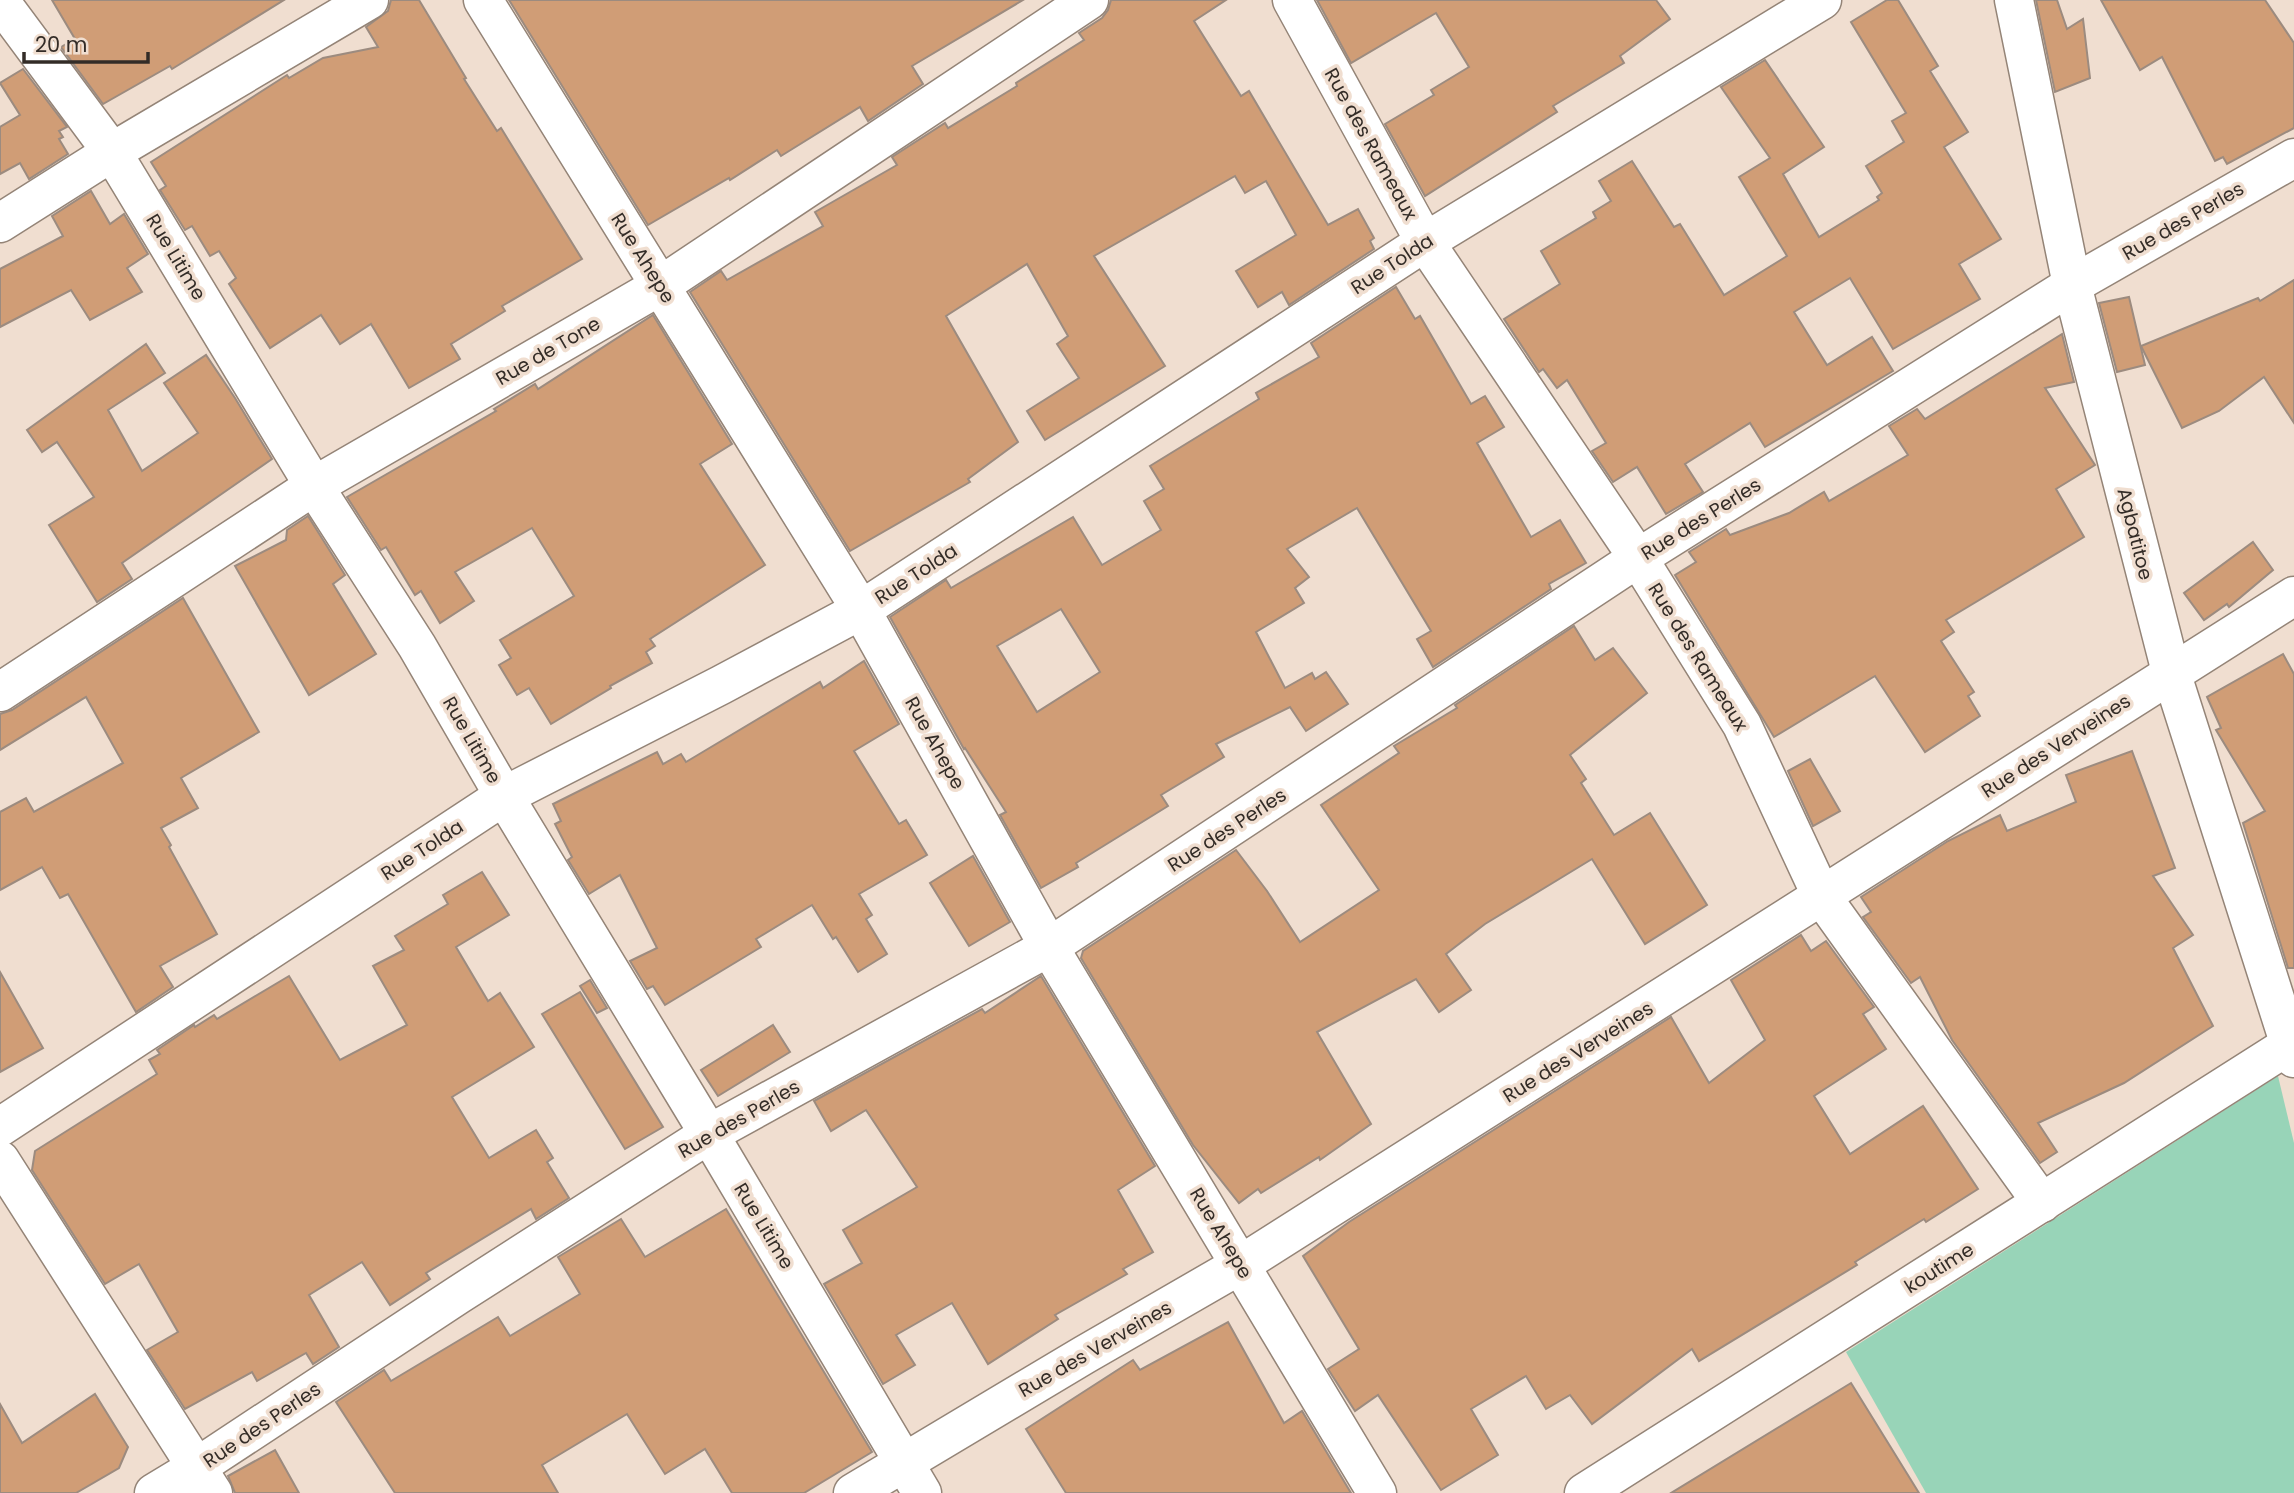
<svg xmlns="http://www.w3.org/2000/svg" width="2294" height="1493" font-family="Poppins,sans-serif">
<style>
.green{fill:#98d4b8}
.building{fill:#d09d76;stroke:#9c8b7f;stroke-width:2;fill-rule:evenodd}
.lines{fill:none;stroke-linecap:round;stroke-linejoin:round}
.minor-casing{stroke:#948477;stroke-width:41}
.minor{stroke:#fff;stroke-width:38}
.labels{text-anchor:middle;dominant-baseline:central;stroke-width:7;stroke-linejoin:round;paint-order:stroke}
.street-label{font-size:19px;fill:#332c27;stroke:#f0ded0}
</style>
<rect width="100%" height="100%" fill="#f0ded0"/>
<!-- green -->
<path class="green" d="M2278 1076 2294 1143V1493H1926L1846 1352Z"/>
<!-- building -->
<g class="building">
<path d="M52 0H284L172 69 170 66 103 104 61 47 75 39Z"/>
<path d="M391 0H419L466 78 464 79 497 131 501 128 582 259 502 306 505 311 451 344 460 359 409 388 371 324 340 344 321 315 270 348 229 284 236 278 219 251 210 256 192 226 185 230 160 190 166 186 151 162 287 75 289 78 323 58 378 47 366 27 388 11Z"/>
<path d="M509 0H1023L912 66 923 84 868 121 860 107 781 156 777 150 730 180 729 178 648 225Z"/>
<path d="M1111 0H1226L1194 21 1241 96 1249 91 1328 225 1358 209 1374 238 1370 241 1374 249 1289 305 1282 292 1258 307 1236 271 1296 235 1266 181 1245 193 1235 176 1094 256 1165 366 1045 440 1027 411 1079 378 1057 344 1068 336 1027 264 946 316 1018 442 968 479 970 482 850 551 690 292 721 271 727 280 823 226 815 212 897 165 892 157 945 123 948 128 1017 86 1016 83 1084 40 1079 33 1102 18 1108 10Z"/>
<path d="M1317 0H1656L1670 19 1620 56 1624 63 1553 106 1557 112 1425 196 1385 124 1434 95 1431 90 1469 67 1436 13 1351 63Z"/>
<path d="M1887 0H1898L1938 66 1930 71 1968 132 1944 147 2001 239 1959 264 1980 299 1893 349 1850 278 1794 312 1827 365 1872 337 1893 371 1765 447 1750 423 1685 464 1703 492 1666 514 1637 467 1613 482 1592 451 1606 443 1567 380 1557 388 1543 369 1539 372 1504 319 1560 284 1541 251 1596 218 1593 212 1611 201 1599 181 1632 161 1674 227 1680 224 1724 295 1787 256 1739 177 1770 158 1721 87 1765 60 1824 147 1783 174 1819 237 1879 200 1877 197 1882 193 1866 166 1904 142 1892 121 1906 113 1851 22Z"/>
<path d="M2036 0H2057L2067 29 2083 19 2090 78 2055 92Z"/>
<path d="M2101 0H2265L2294 43V128L2227 164 2223 157 2215 161 2162 57 2140 70Z"/>
<path d="M23 69 67 127 59 131 63 137 59 139 68 154 29 179 20 163 0 174V127L20 115 0 83Z"/>
<path d="M91 191 110 224 124 214 148 254 127 268 142 292 90 320 71 290 0 327V269L63 236 52 216Z"/>
<path d="M2294 280V423L2264 377 2219 411 2182 428 2141 346 2258 298 2260 301Z"/>
<path d="M1396 287 1415 319 1420 316 1471 404 1485 396 1504 427 1477 443 1531 537 1560 520 1586 563 1549 584 1551 589 1433 667 1417 639 1431 631 1357 508 1287 549 1309 577 1295 588 1304 603 1256 632 1285 688 1312 673 1315 679 1326 672 1348 704 1306 731 1290 707 1216 744 1224 757 1161 795 1168 806 1076 863 1078 867 1041 888 1000 815 1006 812 965 748 964 749 890 617 946 580 951 588 1073 517 1102 565 1161 530 1144 501 1164 489 1150 466 1259 399 1256 393 1319 357 1311 343ZM1061 609 1100 672 1037 712 997 646Z"/>
<path d="M2129 297 2145 365 2117 372 2099 303Z"/>
<path d="M653 315 732 444 700 464 765 565 650 639 655 646 646 652 652 663 610 686 611 688 551 724 529 688 517 695 499 665 511 658 500 640 574 596 532 528 455 572 474 601 440 623 421 591 415 595 386 547 381 550 347 497 496 411 494 409 535 384 538 389Z"/>
<path d="M2062 334 2074 382 2045 388 2095 465 2056 489 2084 537 1946 620 1954 632 1941 641 1974 692 1968 696 1980 716 1925 752 1875 676 1774 737 1675 575 1696 562 1689 552 1726 529 1730 535 1789 513 1824 492 1829 501 1908 455 1889 426 1917 409 1925 419Z"/>
<path d="M146 344 165 373 108 410 142 471 198 433 164 383 206 355 235 398 272 459 122 563 132 579 97 602 49 525 94 497 57 442 42 452 27 430Z"/>
<path d="M308 516 345 575 333 584 376 654 309 695 235 566 286 540 287 530Z"/>
<path d="M2253 542 2273 570 2229 607 2227 604 2204 620 2184 593Z"/>
<path d="M183 598 259 732 181 778 198 808 161 828 171 845 169 847 217 934 160 966 173 987 136 1012 68 894 60 898 42 867 0 890V812L26 798 34 812 123 763 86 697 0 750V714L12 710Z"/>
<path d="M1574 626 1595 660 1613 648 1647 693 1570 755 1586 779 1581 783 1614 835 1650 813 1707 905 1645 944 1592 859 1485 924 1446 954 1471 990 1439 1012 1416 979 1317 1032 1371 1124 1320 1160 1319 1157 1261 1193 1258 1189 1239 1203 1193 1145 1081 958 1083 951 1236 850 1267 891 1300 942 1379 890 1321 805 1399 753 1394 746 1457 708 1455 705Z"/>
<path d="M2283 654 2294 674V968H2288L2243 823 2265 811 2216 730 2221 728 2207 697Z"/>
<path d="M864 661 899 724 854 751 899 824 906 820 927 855 859 894 872 915 866 919 887 954 858 972 836 937 833 939 812 905 756 939 761 947 665 1005 653 986 647 989 630 961 657 948 620 875 589 894 568 860 572 857 555 824 561 821 553 804 657 752 663 764 681 754 686 762 820 682 823 688Z"/>
<path d="M2132 751 2175 868 2153 876 2193 935 2173 948 2213 1026 2124 1083 2038 1123 2057 1152 2040 1163 1952 1040 1920 977 1911 983 1863 917 1871 912 1861 897 1948 841 2000 815 2007 831 2076 802 2066 775Z"/>
<path d="M1810 759 1840 811 1813 826 1788 771Z"/>
<path d="M973 856 1010 922 969 946 930 883Z"/>
<path d="M482 872 509 915 456 947 488 1001 500 993 534 1047 452 1097 489 1158 536 1130 553 1158 547 1162 569 1198 536 1219 531 1209 426 1273 430 1279 390 1305 362 1262 309 1295 339 1347 313 1364 306 1353 257 1381 252 1372 185 1409 147 1350 178 1332 139 1264 105 1284 32 1170 35 1151 157 1074 149 1060 160 1054 157 1050 194 1025 195 1027 214 1015 217 1019 289 976 340 1060 407 1025 373 966 404 950 395 936 448 904 443 895Z"/>
<path d="M1801 935 1811 951 1826 941 1874 1007 1863 1014 1886 1049 1814 1096 1850 1154 1923 1106 1978 1189 1926 1222 1924 1219 1855 1262 1857 1265 1699 1361 1692 1349 1592 1424 1570 1395 1546 1409 1526 1376 1471 1409 1498 1455 1441 1490 1378 1395 1355 1411 1328 1369 1359 1349 1303 1256 1349 1222 1671 1017 1709 1083 1765 1040 1731 980Z"/>
<path d="M0 972 43 1048 0 1072Z"/>
<path d="M1041 976 1155 1166 1118 1190 1153 1252 1123 1269 1127 1274 1055 1315 1058 1319 988 1364 952 1303 896 1335 915 1365 883 1384 824 1284 862 1263 843 1230 917 1187 866 1110 831 1131 814 1101 982 1009 985 1013Z"/>
<path d="M590 980 607 1008 597 1013 580 986Z"/>
<path d="M580 992 663 1127 625 1149 542 1014Z"/>
<path d="M773 1025 790 1052 718 1096 701 1070Z"/>
<path d="M726 1209 872 1452 804 1493H732L705 1449 665 1474 627 1414 542 1465 558 1493H395L336 1402 384 1370 391 1381 498 1317 510 1336 580 1294 558 1257 621 1219 645 1257Z"/>
<path d="M1228 1322 1284 1423 1302 1411 1351 1493H1066L1026 1429 1133 1360 1140 1370Z"/>
<path d="M1851 1383 1919 1493H1671Z"/>
<path d="M95 1394 128 1447 119 1468 76 1493H0V1404L22 1443Z"/>
<path d="M275 1450 299 1493H235L228 1476Z"/>
</g>
<g class="lines">
<defs>
<g id="minor">
<path d="M483 0 861 610 1049 947 1377 1493"/>
<path d="M1292 0 1425 242 1638 558 1742 725 1822 897 2042 1203"/>
<path d="M2014 0 2072 285 2171 672 2294 1058"/>
<path d="M0 1 112 152 314 486 417 646 504 796 709 1134 922 1493"/>
<path d="M0 223 112 152 369 0"/>
<path d="M0 692 314 486 660 286 1089 0"/>
<path d="M0 1127 504 796 721 685 861 610 1425 242 1822 0"/>
<path d="M0 1160 213 1493"/>
<path d="M154 1493 197 1467 458 1295 709 1134 1049 947 1638 558 2072 285 2294 158"/>
<path d="M853 1493 1084 1355 1240 1265 2294 596"/>
<path d="M1584 1493 2294 1042"/>
</g>
</defs>
<!-- minor casing -->
<use href="#minor" class="minor-casing"/>
<!-- minor -->
<use href="#minor" class="minor"/>
</g>
<g class="labels">
<!-- street labels -->
<g class="street-label">
<text transform="translate(1371 144) rotate(61)">Rue des Rameaux</text>
<text transform="translate(2183 221) rotate(-30)">Rue des Perles</text>
<text transform="translate(176 257) rotate(59)">Rue Litime</text>
<text transform="translate(643 258) rotate(58)">Rue Ahepe</text>
<text transform="translate(1392 264) rotate(-33)">Rue Tolda</text>
<text transform="translate(548 351) rotate(-30)">Rue de Tone</text>
<text transform="translate(1701 519) rotate(-32)">Rue des Perles</text>
<text transform="translate(2135 534) rotate(76)">Agbatitoe</text>
<text transform="translate(916 574) rotate(-33)">Rue Tolda</text>
<text transform="translate(1698 657) rotate(58)">Rue des Rameaux</text>
<text transform="translate(472 740) rotate(60)">Rue Litime</text>
<text transform="translate(935 743) rotate(61)">Rue Ahepe</text>
<text transform="translate(2056 746) rotate(-33)">Rue des Verveines</text>
<text transform="translate(1227 830) rotate(-33)">Rue des Perles</text>
<text transform="translate(422 850) rotate(-33)">Rue Tolda</text>
<text transform="translate(1578 1052) rotate(-32)">Rue des Verveines</text>
<text transform="translate(739 1119) rotate(-30)">Rue des Perles</text>
<text transform="translate(764 1226) rotate(59)">Rue Litime</text>
<text transform="translate(1221 1233) rotate(59)">Rue Ahepe</text>
<text transform="translate(1939 1268) rotate(-32)">koutime</text>
<text transform="translate(1095 1349) rotate(-30)">Rue des Verveines</text>
<text transform="translate(262 1425) rotate(-34)">Rue des Perles</text>
</g>
</g>
<!-- scale -->
<path d="M24 52v10h124v-10" fill="none" stroke="#332c27" stroke-width="3.5"/>
<text x="35" y="52" font-size="21" fill="#332c27" stroke="#f0ded0" stroke-width="5" paint-order="stroke">20 m</text>
</svg>
